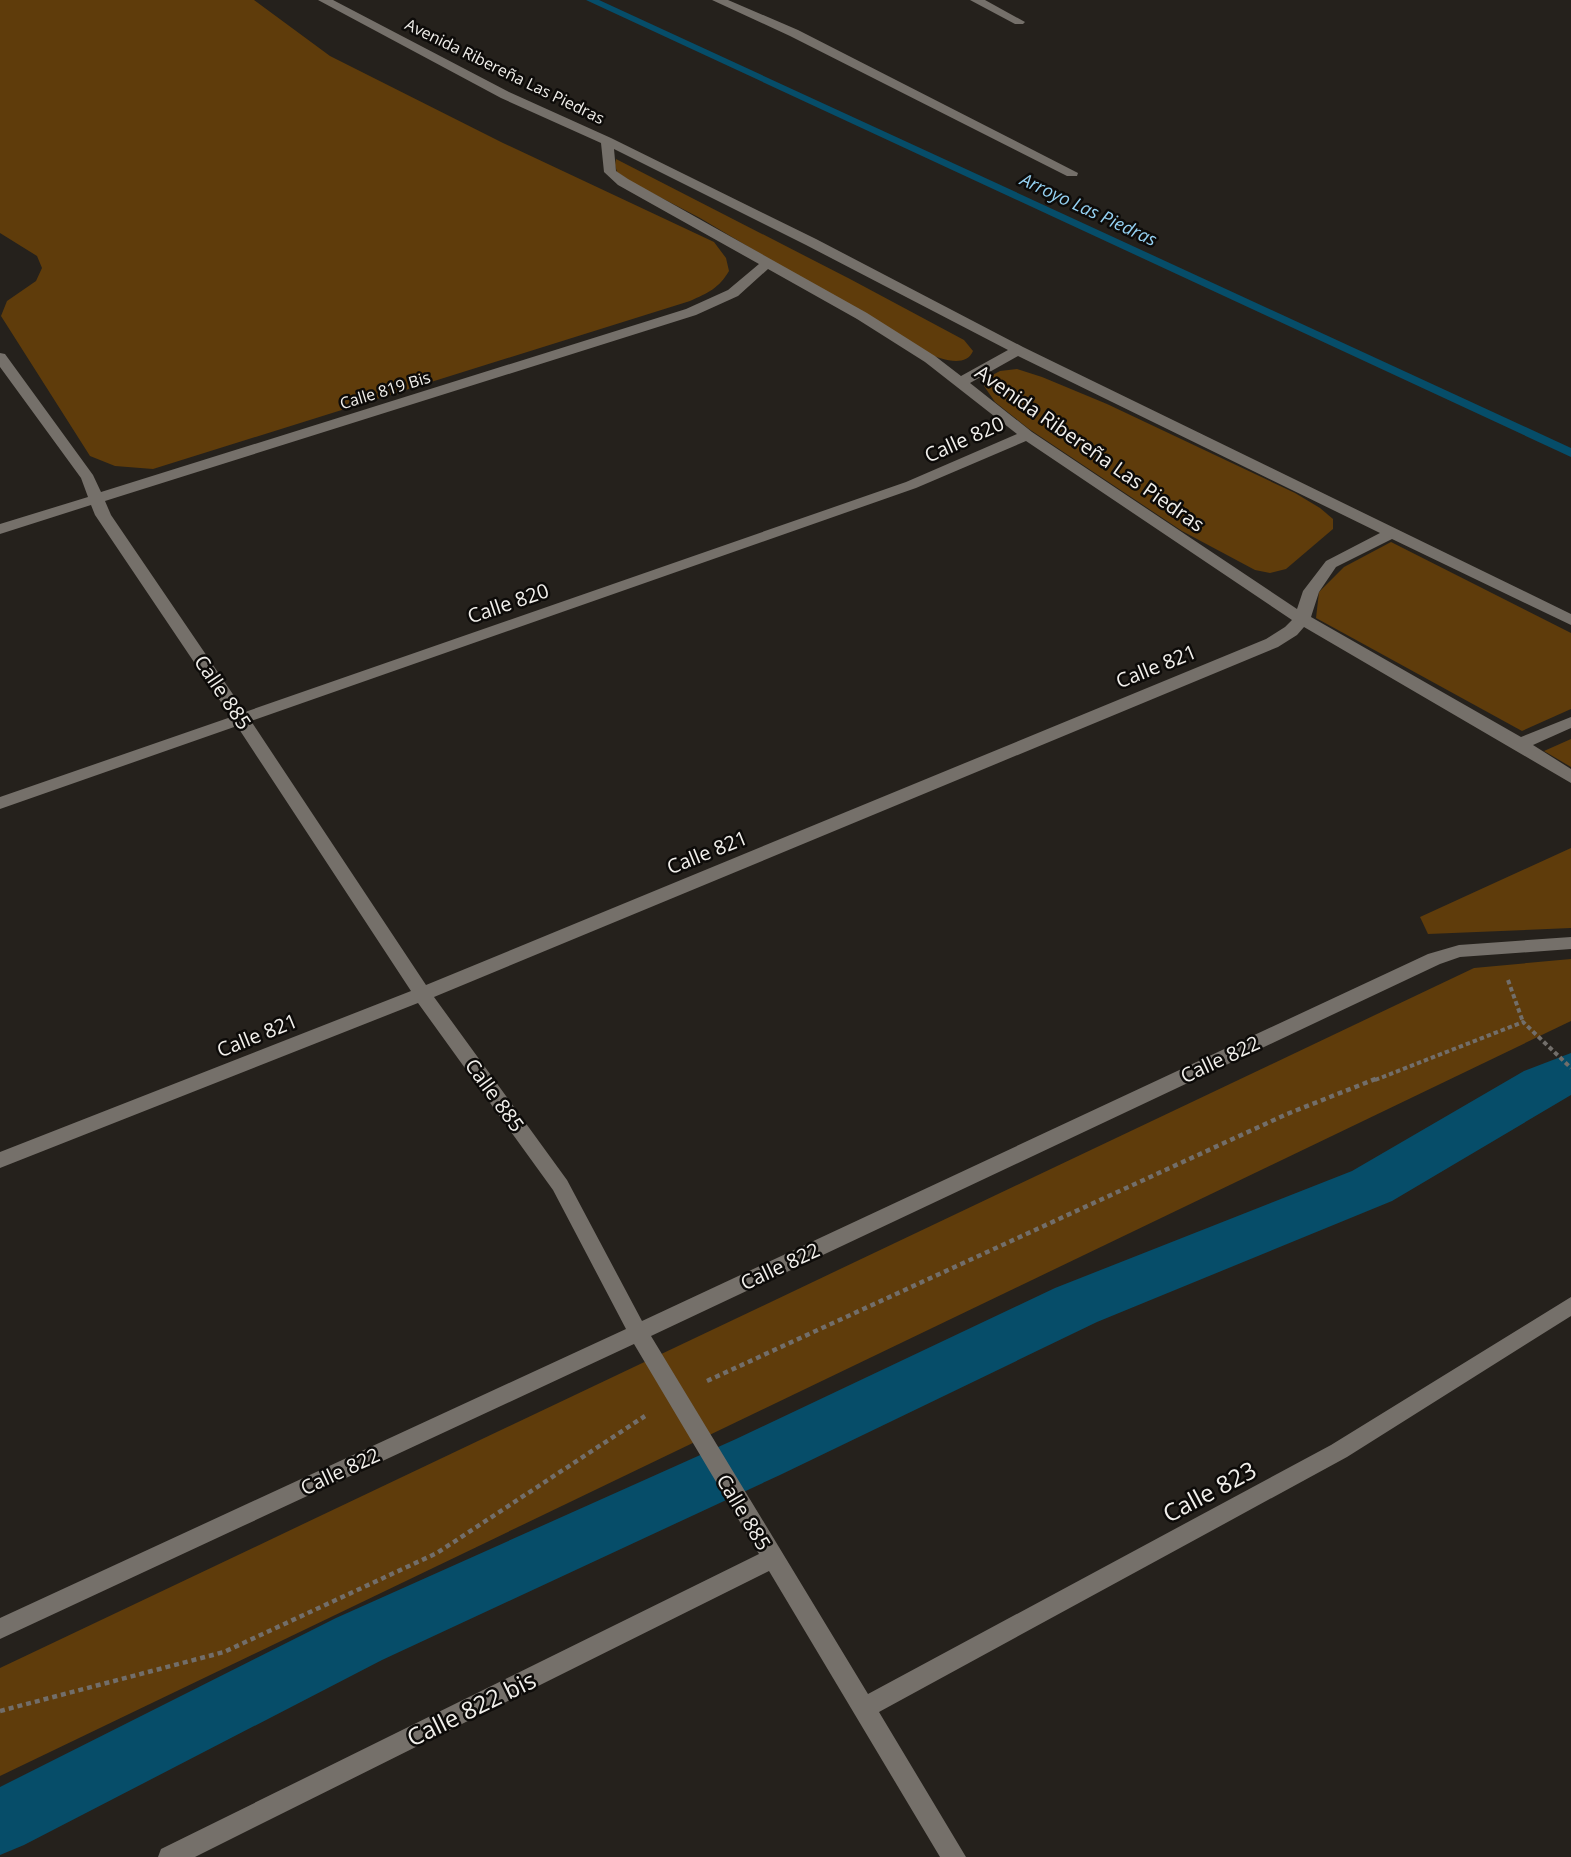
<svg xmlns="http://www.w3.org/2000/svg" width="1571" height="1857" font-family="'Open Sans',sans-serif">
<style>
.green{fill:#5f3c0b}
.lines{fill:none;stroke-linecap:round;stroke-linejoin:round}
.stream{fill:#064d69;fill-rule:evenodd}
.canal{fill:#064d69;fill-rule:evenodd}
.path-far1{stroke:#726e6a;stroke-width:4;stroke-dasharray:4.5 3;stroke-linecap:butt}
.path{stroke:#726e6a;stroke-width:4.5;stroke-dasharray:5 4;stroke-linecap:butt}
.street{fill:#75706a;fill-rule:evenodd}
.labels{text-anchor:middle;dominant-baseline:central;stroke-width:5;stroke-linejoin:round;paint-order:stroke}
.far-street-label{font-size:16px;fill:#f2f0ec;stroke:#0d0b09}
.far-water-label{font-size:18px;font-style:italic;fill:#95d1f2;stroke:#0d0b09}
.street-label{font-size:20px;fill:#f2f0ec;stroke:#0d0b09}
.near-street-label{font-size:24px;fill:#f2f0ec;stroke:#0d0b09}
</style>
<rect width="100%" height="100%" fill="#25211c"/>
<!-- green -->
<g class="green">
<path d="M0 0H254L330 56 503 143 714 242 726 258 729 271C719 288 708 293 690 301L153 469 115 466 90 456 1 316 7 301 36 281 42 268 37 256 0 233Z"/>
<path d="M616 159 850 279 964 340 973 351C966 368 941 359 929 354L700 218 631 182 617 172 615 165Z"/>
<path d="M1017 369 1042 377 1107 404 1295 493 1320 508 1333 519V529L1286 569 1270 573 1255 570 1182 531 1029 429 995 402 984 386 987 378 1000 371Z"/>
<path d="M1391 542 1571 633V709L1522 731 1316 618 1319 592 1344 567Z"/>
<path d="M1571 739V767L1544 751Z"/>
<path d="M1571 848V928L1428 934 1420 917Z"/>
<path d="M1571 959V1021L0 1776V1668L1474 968Z"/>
</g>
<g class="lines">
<!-- stream -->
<path class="stream" d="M586 0H599L1571 448V457Z"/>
<!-- canal -->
<path class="canal" d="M1571 1053V1095L1392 1201 1097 1322 780 1475 382 1660 24 1845 0 1855V1787L336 1618 736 1439 1055 1288 1352 1171 1524 1071Z"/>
<!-- path-far1 -->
<g class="path-far1">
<path d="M1508 980 1523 1022"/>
<path d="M1375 1080 1523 1022 1571 1068"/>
</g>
<!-- path -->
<g class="path">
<path d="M707 1381 1287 1114 1378 1078"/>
<path d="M0 1711 224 1652 437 1553 645 1416"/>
</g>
<!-- street -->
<g class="street">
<path d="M318 0H333L509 92 611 138 816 239 1023 347 1571 614V625L1392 539 1336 567 1319 592 1311 617 1521 737 1571 717V728L1533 745 1571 769V783L1304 627 1297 635 1278 647 434 997 567 1180 642 1321 1428 954 1459 945 1571 937V949L1460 957 1440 964 651 1336 868 1694 1331 1445 1571 1297V1316L1347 1457 879 1712 966 1857H940L769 1571 195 1857H158L161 1849 759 1554 634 1344 0 1639V1618L626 1329 553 1190 418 1003 0 1168V1152L411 991 237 726 0 809V797L231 717 95 515 91 505 0 534V524L88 497 81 478 0 367V353L5 354 93 475 101 492 686 309 728 290 759 264 618 185 604 172 601 143 501 98ZM614 149 806 245 1008 350 961 376 935 356 867 313 628 179 616 171ZM768 269 857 319 925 362 1017 434 906 482 245 712 111 515 105 501 696 315 738 296ZM1018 356 1380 533 1326 561 1303 591 1297 609 1032 432 970 383ZM1026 441 1292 620 1285 627 1266 639 426 985 251 721 916 488Z"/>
<path d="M712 0H728L798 30 1078 173 1077 176H1067L790 36Z"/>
<path d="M970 0H985L1025 22 1023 24H1015Z"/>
</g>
</g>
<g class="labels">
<!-- far-street labels -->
<g class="far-street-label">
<text transform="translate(505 71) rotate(26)">Avenida Ribereña Las Piedras</text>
<text transform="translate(385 390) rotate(-17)">Calle 819 Bis</text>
</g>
<!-- far-water labels -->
<g class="far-water-label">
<text transform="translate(1089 209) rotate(25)">Arroyo Las Piedras</text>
</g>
<!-- street labels -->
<g class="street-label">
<text transform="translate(964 439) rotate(-24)">Calle 820</text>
<text transform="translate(1090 448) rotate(35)">Avenida Ribereña Las Piedras</text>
<text transform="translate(508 603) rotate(-19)">Calle 820</text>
<text transform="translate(1156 666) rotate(-22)">Calle 821</text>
<text transform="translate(223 692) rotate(56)">Calle 885</text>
<text transform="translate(707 852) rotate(-22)">Calle 821</text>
<text transform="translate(257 1035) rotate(-22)">Calle 821</text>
<text transform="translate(1220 1059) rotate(-25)">Calle 822</text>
<text transform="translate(495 1095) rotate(54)">Calle 885</text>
<text transform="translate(780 1266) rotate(-25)">Calle 822</text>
<text transform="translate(340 1471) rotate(-25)">Calle 822</text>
<text transform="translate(744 1512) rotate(59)">Calle 885</text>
</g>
<!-- near-street labels -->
<g class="near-street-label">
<text transform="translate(1209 1491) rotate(-28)">Calle 823</text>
<text transform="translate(471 1708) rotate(-26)">Calle 822 bis</text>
</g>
</g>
</svg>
